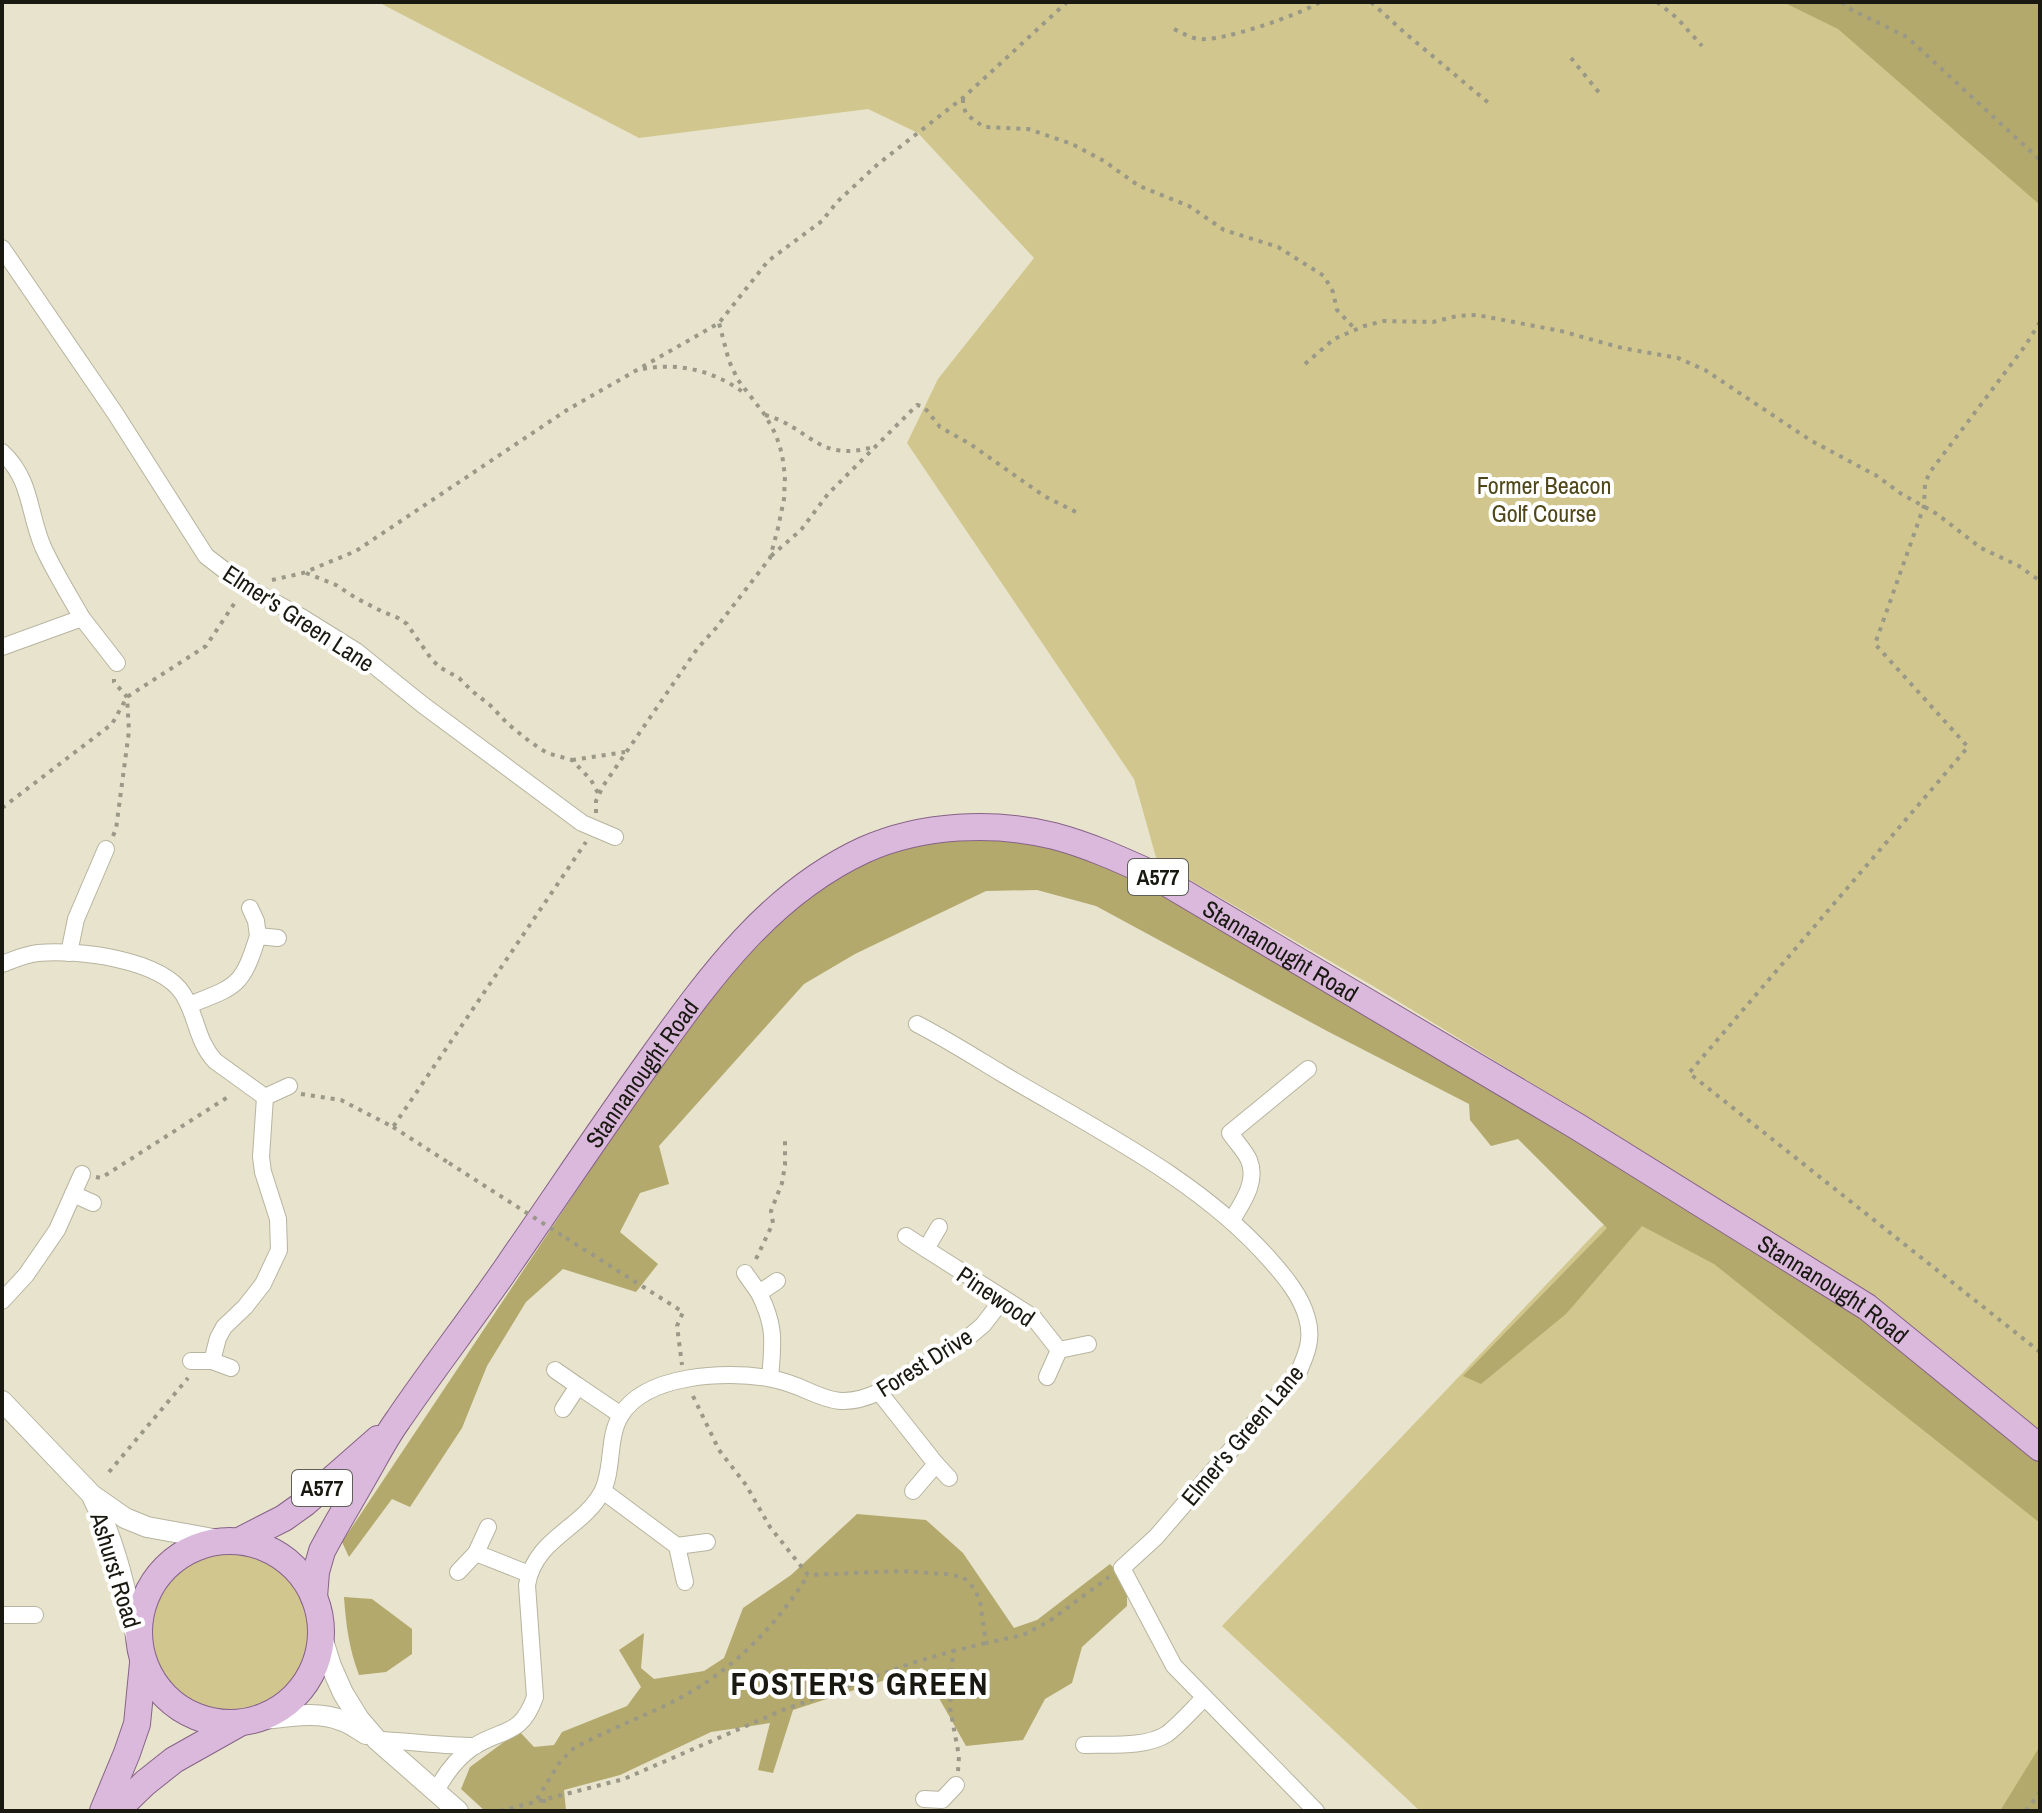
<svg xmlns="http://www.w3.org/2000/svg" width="2042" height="1813" font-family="'Archivo Narrow',sans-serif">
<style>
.green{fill:#d1c78e}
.forest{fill:#b3a96d}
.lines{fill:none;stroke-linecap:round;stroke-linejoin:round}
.minor-casing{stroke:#b7b49f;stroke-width:18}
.tertiary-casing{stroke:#b7b49f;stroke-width:22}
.primary-casing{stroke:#876287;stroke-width:28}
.path{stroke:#9a9887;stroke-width:4;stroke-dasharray:4 6;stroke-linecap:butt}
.minor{stroke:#fff;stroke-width:16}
.tertiary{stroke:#fff;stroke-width:20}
.primary{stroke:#dab9dd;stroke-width:26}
.path-bridge{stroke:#9a9887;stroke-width:4;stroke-dasharray:4 6;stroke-linecap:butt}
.labels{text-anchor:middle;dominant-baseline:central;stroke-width:8;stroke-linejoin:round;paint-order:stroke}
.shield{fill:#fff;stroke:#5f5e58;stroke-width:2}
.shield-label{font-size:22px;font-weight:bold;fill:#1a1911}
.park-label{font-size:24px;fill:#4f4718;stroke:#fff}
.street-label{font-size:24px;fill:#1a1911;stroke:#fff}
.district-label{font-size:32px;font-weight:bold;letter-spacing:2px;fill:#1a1911;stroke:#fff}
</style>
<rect width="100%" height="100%" fill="#e7e3cd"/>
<!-- green -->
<g class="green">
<path d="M378 2H2040V1811H1420L1222 1626 1600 1228 1650 1187 1857 1300 1631 1144 1373 986 1157 861 1134 779 907 443 938 379 1034 258 918 133 868 109 639 138Z"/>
<circle cx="230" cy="1631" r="81"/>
</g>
<!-- forest -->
<g class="forest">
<path d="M1783 2H2040V205L1838 29Z"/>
<path d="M941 836 1055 840 1161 884 1853 1308 2040 1464V1523L1714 1264 1642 1226 1566 1314 1481 1384 1463 1376 1607 1228 1518 1139 1491 1146 1470 1120 1469 1104 1327 1031 1096 906 1037 890 986 891 855 954 804 984 659 1146 669 1184 640 1193 620 1232 658 1264 636 1292 563 1269 526 1302 487 1366 462 1428 410 1507 392 1499 349 1557 342 1542 621 1124 726 974 784 913 835 876 887 852Z"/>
<path d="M857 1514 926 1520 963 1553 1014 1628 1037 1620 1110 1564 1127 1582V1606L1082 1647 1072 1683 1045 1699 1023 1740 966 1746 922 1668 793 1710 773 1773 758 1770 770 1723 711 1732 620 1775 564 1790 566 1811H485L461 1789 470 1767 519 1731 534 1747 554 1745 562 1732 627 1706 641 1687 619 1650 644 1633 641 1668 654 1679 704 1671 724 1658 743 1608 791 1575Z"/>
<path d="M344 1597 372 1599 412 1629V1654L386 1672 359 1675C349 1649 346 1625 344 1597Z"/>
<path d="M2040 1746V1811H2000Z"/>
</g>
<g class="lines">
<defs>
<g id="minor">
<path d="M2 248 115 413 206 556 245 586 303 618 356 651 423 705 582 823 615 837"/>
<path d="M2 452C32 480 28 512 43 547 54 571 69 595 82 618"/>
<path d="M2 647 82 618 117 663"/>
<path d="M250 908 256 921 258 936 278 938"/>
<path d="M69 953 76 919 106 849"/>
<path d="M2 964C13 960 26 954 38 953 76 949 161 959 183 994 197 1016 196 1040 215 1061L265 1097 261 1157 263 1172 278 1219 279 1250 263 1284 245 1307 224 1327 218 1338 212 1361"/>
<path d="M189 1005C237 986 242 987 258 936"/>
<path d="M917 1024C946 1039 973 1056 1001 1073 1093 1128 1201 1180 1271 1261 1286 1278 1301 1296 1307 1318 1313 1338 1307 1353 1299 1371L1156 1537 1122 1568 1174 1666 1316 1811"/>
<path d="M265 1097 289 1086"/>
<path d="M82 1174 73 1194 93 1203"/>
<path d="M1232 1220C1242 1203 1258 1182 1249 1160 1245 1151 1236 1142 1230 1133L1308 1069"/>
<path d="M906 1236 926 1249 939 1227"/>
<path d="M926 1249 1033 1317 1059 1350"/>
<path d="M745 1273 759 1293 777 1281"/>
<path d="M759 1293C776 1327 773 1342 770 1378"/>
<path d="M2 1301 26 1275 57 1230 73 1194"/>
<path d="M191 1361H212L231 1368"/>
<path d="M555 1370 578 1386 563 1409"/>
<path d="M1047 1377 1059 1350 1088 1344"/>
<path d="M578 1386 621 1415"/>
<path d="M879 1392 936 1464"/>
<path d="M603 1491 677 1546"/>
<path d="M913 1491 936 1464 949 1478"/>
<path d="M476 1553 529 1574"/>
<path d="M458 1572 476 1553 488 1527"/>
<path d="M685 1582 677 1546 707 1542"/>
<path d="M2 1615H35"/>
<path d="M377 1740C410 1741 442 1746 475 1746"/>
<path d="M1084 1745C1109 1744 1145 1748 1167 1734 1180 1724 1192 1710 1204 1698"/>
<path d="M436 1791C445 1774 457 1758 473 1747 502 1728 521 1737 535 1697L527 1585C535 1538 582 1529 602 1492 614 1469 607 1437 621 1415 646 1374 726 1371 768 1378 815 1385 827 1416 879 1392L970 1336 983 1325 1003 1299"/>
<path d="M924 1799 942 1800 956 1785"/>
</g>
<g id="tertiary">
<path d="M2 1401 92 1495 125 1518 147 1527 224 1541"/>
<path d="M93 1498C117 1546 126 1594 138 1645"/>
<path d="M321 1634 331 1666 343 1693 359 1719 377 1740 458 1811"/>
<path d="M258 1720C286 1717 317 1710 343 1721 351 1724 359 1730 366 1734"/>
</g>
<g id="primary">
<circle cx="230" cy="1632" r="91"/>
<path d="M239 1541 284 1518 305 1503 378 1439"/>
<path id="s1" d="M314 1597 316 1572 322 1551C335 1526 350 1502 364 1477 375 1458 385 1438 398 1420 434 1367 474 1316 510 1263 557 1195 603 1126 651 1059 710 977 769 894 864 850 922 824 994 821 1054 836 1088 845 1119 859 1150 873L1578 1127 1867 1307 2040 1448"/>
<path d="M103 1811 127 1753 137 1724 143 1663"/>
<path d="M116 1811 145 1783 174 1760 238 1724"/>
</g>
</defs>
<!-- minor casing -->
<use href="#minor" class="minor-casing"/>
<!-- tertiary casing -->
<use href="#tertiary" class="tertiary-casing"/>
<!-- primary casing -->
<use href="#primary" class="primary-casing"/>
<!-- path -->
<g class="path">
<path d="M1371 2 1405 33 1491 105"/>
<path d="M1657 2 1677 18 1702 46"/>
<path d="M1842 2 1848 8 1907 37 2040 160"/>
<path d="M1174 29C1182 33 1189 37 1198 39 1222 42 1299 15 1320 2"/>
<path d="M1571 58 1601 95"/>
<path d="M963 99V106L967 115 984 127 1028 129 1072 144 1104 161 1139 186 1189 206 1224 230 1278 247 1324 276 1333 292 1337 310 1355 329"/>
<path d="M2040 322 2025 346 1930 472 1925 483 1924 506 1875 644 1968 747 1689 1073 2040 1352"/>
<path d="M1305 364 1334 339 1364 326 1384 321 1433 322 1457 316 1477 315 1561 331 1622 348 1678 358 1705 370 1810 440 1877 476 1900 493 1937 514 1981 548 2019 566 2040 581"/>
<path d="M643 369C679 362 715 371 744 393"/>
<path d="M765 415C810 427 817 463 873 447"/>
<path d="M771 556 801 530 828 494 917 405 924 407 940 427 970 444 1044 496 1076 512"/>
<path d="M306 573 336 585 356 598 381 611 398 618 407 624 432 660 441 668 459 678 472 691 491 706 508 724 529 741 547 753 572 760 591 780 598 793"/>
<path d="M272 580 303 573 356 551 567 410 719 323 768 261 822 221 837 202 878 164 964 97 1067 2"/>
<path d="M572 760 625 752"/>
<path d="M2 808 112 724 127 697 206 646 236 601"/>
<path d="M596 813V801L603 786 697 649 716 628 770 558 778 528 784 499 785 476 782 454 776 435 765 415 738 380 729 361 719 323"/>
<path d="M113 836 116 829 129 731 127 697 114 682V679"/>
<path d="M301 1094 341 1100 393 1127 586 842"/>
<path d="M393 1127 449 1163"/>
<path d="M96 1177 101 1178 231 1095"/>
<path d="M566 1238 683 1312 677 1326 682 1365"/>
<path d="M756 1259 773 1223 771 1211 782 1183 785 1165V1141"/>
<path d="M693 1396 719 1450 746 1485 770 1527 808 1575 902 1571 946 1574 963 1577 974 1588 980 1601 986 1643 1023 1635 1048 1622 1109 1577"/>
<path d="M109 1472 188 1378"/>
<path d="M958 1771 959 1756 950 1708 953 1651 986 1643"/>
<path d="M537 1799 560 1762 574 1748C609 1729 646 1716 680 1698 732 1671 778 1624 808 1575"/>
<path d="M544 1799V1811"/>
<path d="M500 1811 624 1779 783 1710 912 1663 953 1651"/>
<path d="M2026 1811 2040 1792"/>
</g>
<!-- minor -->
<use href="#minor" class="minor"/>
<!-- tertiary -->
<use href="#tertiary" class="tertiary"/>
<!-- primary -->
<use href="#primary" class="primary"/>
<!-- path-bridge -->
<path class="path-bridge" d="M449 1163 566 1238"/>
</g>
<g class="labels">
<!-- shield labels -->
<g class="shield">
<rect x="1128" y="859" width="60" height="36" rx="6"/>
<rect x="292" y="1470" width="60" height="36" rx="6"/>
</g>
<g class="shield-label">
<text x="1158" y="877">A577</text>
<text x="322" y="1488">A577</text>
</g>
<!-- park labels -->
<g class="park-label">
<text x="1544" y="485">Former Beacon<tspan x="1544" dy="28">Golf Course</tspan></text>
</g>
<!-- street labels -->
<g class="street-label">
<text transform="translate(299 618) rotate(33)">Elmer's Green Lane</text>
<text stroke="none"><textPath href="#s1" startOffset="1390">Stannanought Road</textPath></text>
<text stroke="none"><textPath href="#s1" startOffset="622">Stannanought Road</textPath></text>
<text stroke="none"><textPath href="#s1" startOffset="2038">Stannanought Road</textPath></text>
<text transform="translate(996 1296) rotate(34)">Pinewood</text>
<text transform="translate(924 1362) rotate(-32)">Forest Drive</text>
<text transform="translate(1242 1435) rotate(-50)">Elmer's Green Lane</text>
<text transform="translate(116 1570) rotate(73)">Ashurst Road</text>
</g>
<!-- district labels -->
<g class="district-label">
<text x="860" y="1683">FOSTER'S GREEN</text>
</g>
</g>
<!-- border -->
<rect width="2042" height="1813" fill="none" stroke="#1a1911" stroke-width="8"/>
</svg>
